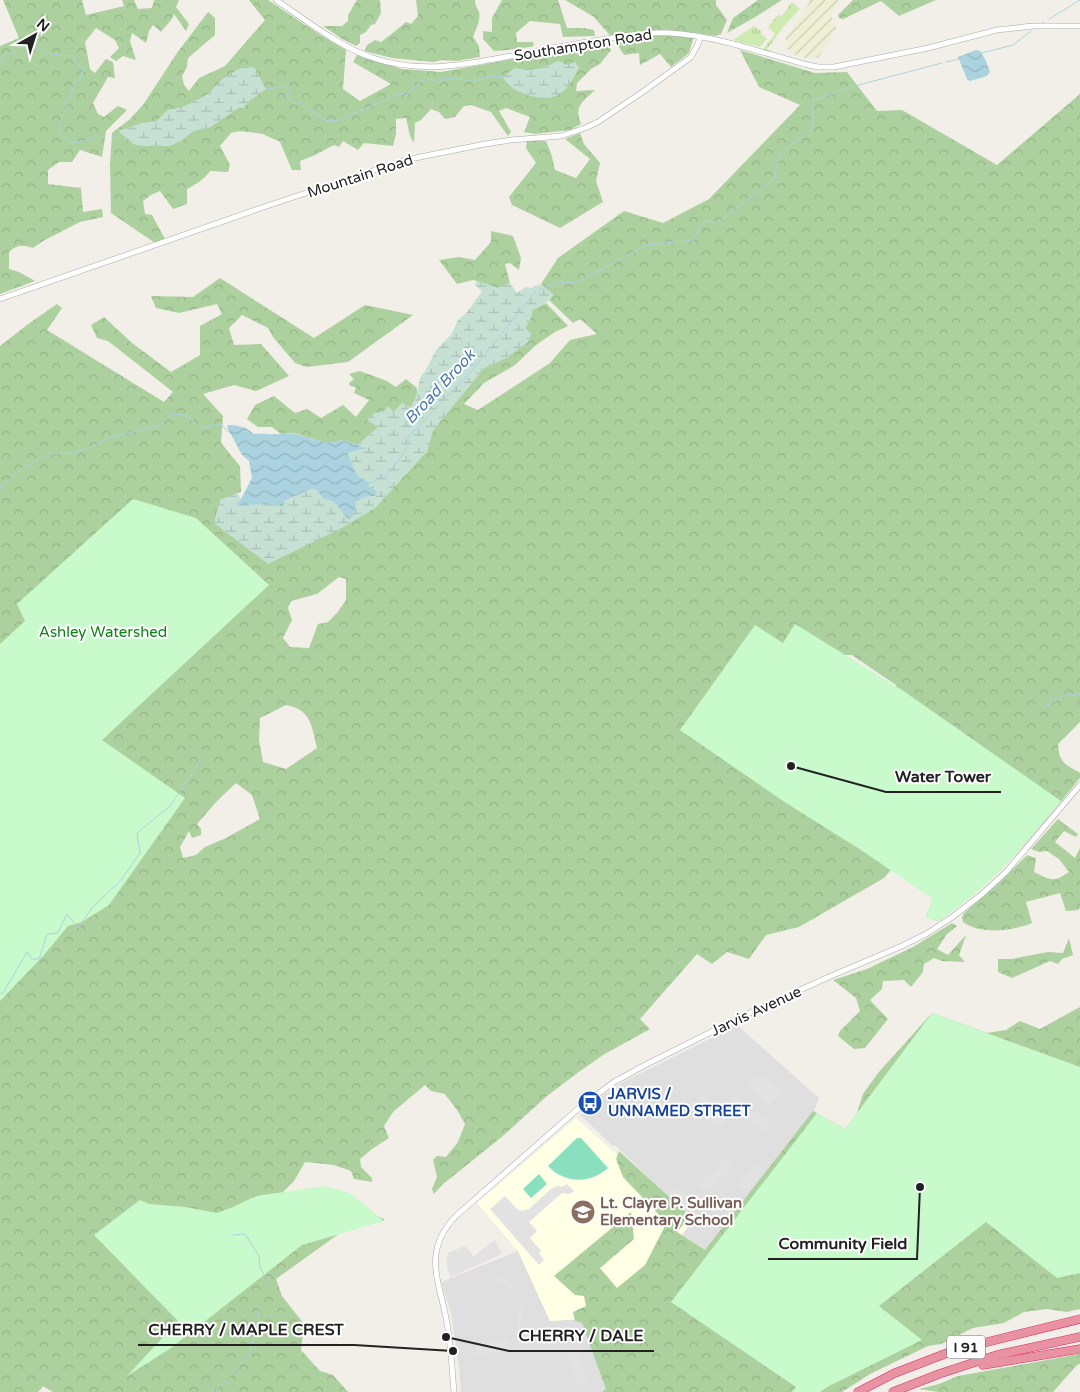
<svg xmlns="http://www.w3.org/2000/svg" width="1080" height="1392" font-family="'Varela Round',sans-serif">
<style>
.residential{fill:#e0dfdf}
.education{fill:#ffffe5}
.farmland{fill:url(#farmland-furrows)}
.grass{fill:url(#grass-tufts)}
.forest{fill:url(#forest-crowns);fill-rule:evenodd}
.wetland{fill:url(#wetland-marsh)}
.park{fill:#c8facc}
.pitch{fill:#88e0be}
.parking{fill:#e2e2e2}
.water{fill:url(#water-waves)}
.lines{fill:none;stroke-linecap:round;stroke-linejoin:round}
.stream{stroke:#aad3df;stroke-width:1}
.minor-casing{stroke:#a9a9a9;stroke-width:6}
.highway-casing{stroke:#dc2a67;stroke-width:9}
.minor{stroke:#fff;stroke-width:5}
.highway{stroke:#e892a2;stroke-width:8}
.labels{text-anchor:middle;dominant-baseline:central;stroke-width:4;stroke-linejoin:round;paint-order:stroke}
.shield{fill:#fff;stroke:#646464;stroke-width:1}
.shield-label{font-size:14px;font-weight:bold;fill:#222}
.street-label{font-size:15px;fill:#222;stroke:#fff}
.park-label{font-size:15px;fill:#0c8416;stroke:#fff}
.transit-label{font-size:15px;font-weight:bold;fill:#164399;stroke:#fff;text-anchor:start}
.education-label{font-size:15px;font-weight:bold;fill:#785e54;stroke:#fff;text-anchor:start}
.water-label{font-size:16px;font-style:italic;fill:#4a7aab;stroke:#fff}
.leader{fill:none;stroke:#222;stroke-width:2}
.callout-dot{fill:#222;stroke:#fff;stroke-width:2}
.callout-label{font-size:16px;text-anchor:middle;font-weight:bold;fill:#222;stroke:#fff;stroke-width:4;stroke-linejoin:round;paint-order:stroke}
</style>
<defs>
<pattern id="farmland-furrows" width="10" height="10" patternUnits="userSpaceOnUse" patternTransform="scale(1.25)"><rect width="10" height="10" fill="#eef0d5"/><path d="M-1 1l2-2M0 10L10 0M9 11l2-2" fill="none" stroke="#ccceb7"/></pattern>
<pattern id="grass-tufts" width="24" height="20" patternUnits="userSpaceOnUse" patternTransform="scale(1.25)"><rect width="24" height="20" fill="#cdebb0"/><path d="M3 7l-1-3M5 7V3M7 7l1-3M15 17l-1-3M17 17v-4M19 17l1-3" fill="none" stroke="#b0c997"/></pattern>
<pattern id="forest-crowns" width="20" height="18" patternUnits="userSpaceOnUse" patternTransform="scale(1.25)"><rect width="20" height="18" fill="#add19e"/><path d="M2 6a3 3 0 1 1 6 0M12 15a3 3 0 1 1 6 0" fill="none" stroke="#95b388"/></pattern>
<pattern id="wetland-marsh" width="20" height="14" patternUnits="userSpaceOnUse" patternTransform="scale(1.25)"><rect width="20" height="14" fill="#c6e0d4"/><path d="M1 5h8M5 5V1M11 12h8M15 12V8" fill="none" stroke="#aac0b6"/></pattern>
<pattern id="water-waves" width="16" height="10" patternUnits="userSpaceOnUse" patternTransform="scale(1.25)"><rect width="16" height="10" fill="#aad3df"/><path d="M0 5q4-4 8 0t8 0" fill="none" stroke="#92b5bf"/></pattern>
</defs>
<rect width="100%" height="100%" fill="#f2efe9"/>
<!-- residential -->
<g class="residential">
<path d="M737 1025 819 1098 814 1111 817 1113 709 1253 682 1235 692 1222 693 1216 678 1206 615 1145 613 1146 580 1115 597 1099 625 1081Z"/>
<path d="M518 1251 550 1321 583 1319 610 1392H461L459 1368 451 1313 441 1282Z"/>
</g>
<!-- education -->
<path class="education" d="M576 1118 692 1222 672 1246 583 1319 550 1321 518 1251 477 1203Z"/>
<!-- farmland -->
<path class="farmland" d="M808 0H840L834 8 832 13V19L837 30 818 58H804L796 55 788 50 785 45 786 37 809 3Z"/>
<!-- grass -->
<g class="grass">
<path d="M792 2 800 9C795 14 793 17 788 22 780 30 775 40 767 49L774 53 765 50 763 49 775 34 768 27 778 15 782 16Z"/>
<path d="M754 26 762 32 761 34 767 39 760 47 733 40Z"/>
</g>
<!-- forest -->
<g class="forest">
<path d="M3 0H82L86 15 124 6 122 0H134L138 9 152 8 154 0H179L176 7 189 24 186 31 174 14 171 20 161 32 153 25 149 31 146 43 132 33 130 41 136 60 123 56 116 61 110 57 119 48 115 40 96 28 85 42 90 69 95 73 106 59 113 62 115 78 108 77 93 103 98 114 104 117 118 106 127 110 106 131 102 157 80 150 72 162H59L48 170V184L81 188 83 212 102 209 103 217 80 222 43 241 33 248C22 245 18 244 9 252V269L19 272 35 281 0 294V46L19 38Z"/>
<path d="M249 0H268L319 34 346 50 343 89 360 101 391 84 353 62 357 55 402 69 441 72 606 42 611 50 600 64 591 69 577 83 576 91 595 90C582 102 574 106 581 124L570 130 535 134 524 132 530 117 506 108 499 111 511 132 508 136 491 112 471 105 464 106 455 117 445 119 439 112 431 109 421 120 415 123 414 143 410 136 406 118 396 119V134L393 146 364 143 358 150 343 141 339 147 334 145 313 156 300 161 301 170H292L280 142 263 134 240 131 231 133 220 146 230 165 228 172 210 171C204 180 196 184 187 189V204L173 209 160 191 151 195 143 201 145 214 152 215 165 239 155 243 111 213 110 166 112 133 130 119 143 105 177 53 208 12 215 18V35L188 58 187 67 182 76 184 85 189 91 199 78 225 66 265 20ZM558 61 566 65 579 67 570 83 563 91 515 68C530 73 545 69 558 61ZM220 81 266 89 250 100 243 108H238L210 127 193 131 182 140 169 146H143L128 139 119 131 143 123 156 122 168 110 181 108 188 105 210 93Z"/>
<path d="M357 0H380L381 13 375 24 371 25 366 32 360 35V43L356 46 342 39 323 26H342L348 21V15Z"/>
<path d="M416 0H475C475 5 477 8 479 12 481 20 476 29 473 37L479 46 480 57 456 61 442 60 433 62 392 58 364 51 367 45 375 40 381 42 394 32 406 22 411 24 418 16Z"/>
<path d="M502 0H558L567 28H584L594 30 595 36 563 37 560 24 530 21 516 33 517 42H533L534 46 518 49 494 51 483 39V31L492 32V18Z"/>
<path d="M565 0H716V5L727 20 721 34 716 36 695 33 689 53 671 67 660 54 640 65 639 53 624 55 614 40 594 17Z"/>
<path d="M758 0H782L752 19 727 33 733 18Z"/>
<path d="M853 0H936L899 16 881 1 843 19 839 18 838 15Z"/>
<path d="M740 50 815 73 847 72 877 111 902 110 997 165 1080 94V722L1058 744C1059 763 1065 764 1080 773V778C1038 830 995 883 938 921L926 917 933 899 919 875 902 877 891 870 884 878 799 927 766 935 749 959 727 952 712 964 697 954 640 1019 650 1029 603 1055 576 1074 547 1096 504 1135 442 1185 434 1194 432 1189 437 1177 433 1160 437 1156 446 1157 458 1142 465 1124 457 1110 445 1094 431 1091 425 1085 393 1112 384 1126 389 1138 372 1149 360 1159 361 1167 372 1178V1182L354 1179 351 1171 334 1165 305 1162 294 1181 282 1193 352 1202 385 1220 365 1223 340 1233 276 1279 282 1296 304 1324 301 1350 320 1371 333 1375 348 1392H53L43 1386 38 1392H0V346L31 322 57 304 62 308 47 330 164 402 173 392 108 341 97 338 91 325 104 317 132 343 171 372 200 355V326L222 314 217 304 179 313 156 308 151 296 193 297 220 278 314 338 365 305 413 315 348 362 306 367 295 363 273 337 268 328 242 315 229 328 234 345 261 344 289 376 256 391 234 385 203 394 223 416 221 443 240 466 241 492 220 500 375 508 427 451 433 430 484 368 508 357 531 318 532 310 546 303 568 326 555 332 536 345 515 365 484 383 464 404 478 410 550 363 570 340 597 334 580 319 573 323 549 300 553 295 541 284 558 258 624 211 663 223 709 199 800 105 759 87ZM339 577 346 579V600L337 613 328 622 318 624 309 648 290 647 283 638 292 620 288 608 291 601 317 594ZM844 655H852L896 685 893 695ZM286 705C311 709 312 727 317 748L286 769 263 762 259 740 260 718ZM236 783 252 795 260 819 226 838 205 847 196 855 183 858 180 847 189 831 192 838 201 835V829L197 824 217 801Z"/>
<path d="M580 133 584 144 600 163 596 181 603 202 560 228 512 205 509 197 536 163 526 148 527 141H546L551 153 555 170 576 178 590 159 565 139Z"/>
<path d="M491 231 513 236 521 258 519 270 510 263 505 264 510 283 498 288 473 280 457 284 439 260 459 257 475 260 491 242Z"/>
<path d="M360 371 387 381 396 387 406 379 417 388V395L411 407 393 412 375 413 368 420 378 427 358 445 342 440C325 447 310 436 292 433 289 433 284 434 281 434L272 427H258L247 419 255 405 274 396 295 413 307 409 321 418 343 405 356 417 369 400 354 393 356 387 350 386 349 383 354 379 349 374Z"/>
<path d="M1058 819 1078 834 1076 837 1064 831 1055 842 1075 858 1080 848V908L1078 910 1066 911 1060 893 1026 902 1032 923C1012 931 981 935 963 922L962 917 964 913 1000 882 1027 855 1036 858 1034 872C1051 880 1053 883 1069 872L1059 859 1047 851 1039 852 1031 849Z"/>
<path d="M952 923 957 926 947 934 937 949 948 955 966 935 959 955 965 962 942 961 934 958 924 964 923 972 911 987 904 980 883 981 882 989 870 1000 888 1019 865 1048 854 1049 838 1036 840 1031 860 1011 856 998 833 980 867 969 913 947Z"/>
<path d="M1069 938 1073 955 1062 959 1058 964 1050 961 1012 978 998 972V959H1011L1048 952 1063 953Z"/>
<path d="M1080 1007V1309L1067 1312 1047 1309 1024 1312 1004 1323 973 1328 941 1344 928 1346 870 1374 842 1392H602L606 1389 582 1323 575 1321 573 1312 586 1306 584 1296 575 1295 554 1276 631 1212 634 1239 600 1268 617 1288 645 1265 664 1228 659 1215 623 1177 616 1159 619 1151 690 1216 677 1232 705 1250 813 1111 845 1129 857 1113 863 1094 878 1073 932 1013 987 1033 1006 1030 1020 1021 1040 1029Z"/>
<path d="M1080 1354V1364L1077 1365 1053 1392H938L919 1389 939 1384 958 1376Z"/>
</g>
<!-- wetland -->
<g class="wetland">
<path d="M558 61 566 65 575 62 579 67C574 77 567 90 558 95 543 103 510 93 503 77L515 68C530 73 545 69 558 61Z"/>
<path d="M246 66 255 68 266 89 250 100 243 108H238L210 127 193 131 182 140 169 146H143L132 144 128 139 119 131 143 123 156 122 168 110 181 108 188 105 210 93 220 81 235 71Z"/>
<path d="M477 281 498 288 510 283 517 293 526 287 531 288 541 284 554 295 546 303 532 310 531 318 525 328 532 334 528 342 508 357 484 368 433 430 427 451 375 508 342 528 268 564 214 523 220 500 237 493 241 499 237 504H272L277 506C285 502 308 489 315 489L324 499C335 500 340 508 346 517L354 513 356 502 365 497 375 496 368 482 357 475 348 454 350 452 366 447 358 445 378 427 367 420 375 413 383 412 388 406 393 412 402 403 411 407 417 395 420 378 427 368 436 350 451 335 458 320 467 312 482 291 475 285Z"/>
</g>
<!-- park -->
<g class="park">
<path d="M133 499 196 518 269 585 102 740 185 798 109 905 82 922 68 926 44 955 0 1001V644L25 621 17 604Z"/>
<path d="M795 624 902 690 1061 801C1022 848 990 887 938 921L926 917 933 899 858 848 786 803 680 730 755 625 783 643Z"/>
<path d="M932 1013 1080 1067V1273L1057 1278 986 1222 879 1306 922 1340 829 1386 820 1392H792L796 1387 671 1302 817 1113 845 1129Z"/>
<path d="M325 1186 350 1193 384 1221 302 1245 171 1348 127 1376 178 1321 94 1235 140 1200 149 1204 185 1207 217 1213 233 1207 256 1196Z"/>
</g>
<!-- pitch -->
<g class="pitch">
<path d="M577 1138H581L608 1168C590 1184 565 1184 548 1166Z"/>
<path d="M539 1174 547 1184 531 1198 523 1189Z"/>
</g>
<!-- parking -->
<g class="parking">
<path d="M762 1075 766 1077 783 1091 769 1106 746 1085 752 1078Z"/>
<path d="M703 1092 730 1116 719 1128 714 1126 695 1109 702 1101 698 1098Z"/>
<path d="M734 1096 741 1101 744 1107 747 1109 750 1107 769 1123 767 1125 768 1127 763 1132 740 1113 731 1103 730 1099Z"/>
<path d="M728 1156 733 1166 722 1177 719 1176 718 1177 720 1180 707 1193 699 1185 711 1173 714 1174 717 1171 715 1168Z"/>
<path d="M756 1163 765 1170 747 1193 738 1186Z"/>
<path d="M567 1184 574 1191 570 1194 562 1193 529 1222 537 1231 530 1238 541 1251 539 1253 544 1260 539 1265 490 1209 505 1196 518 1210 523 1211 529 1209 551 1189 557 1186 562 1187Z"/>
<path d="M677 1185 701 1206 694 1215 670 1194Z"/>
<path d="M495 1240 502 1254 451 1277 447 1269V1257H449L448 1253 464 1246 471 1252 473 1257Z"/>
<path d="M505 1277 510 1280 523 1308 520 1334 522 1347 519 1350 517 1333 520 1304 512 1289 502 1282 496 1280Z"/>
<path d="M508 1340V1351L476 1355 475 1343Z"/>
<path d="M576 1345 587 1380 585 1382 586 1385 581 1386 580 1383H576L565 1349Z"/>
</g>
<!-- water -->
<g class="water">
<path d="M976 50 980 51 986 61 990 72 987 76 970 81 967 79 958 57Z"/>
<path d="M228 425C237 425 248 427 253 434 263 433 272 435 281 434 285 434 289 433 293 434 310 436 326 447 342 440L367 448 350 452 348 454 357 475 368 482 370 487 376 491 375 496 365 497 356 502C355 508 356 516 349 519L346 517C340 508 335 500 324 499L315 489C307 489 293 498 285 501L283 506H277L272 504 236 505 241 499 252 478 249 461 242 455 227 427Z"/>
</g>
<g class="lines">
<!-- stream -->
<g class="stream">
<path d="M1049 19 1080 0"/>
<path d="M1042 23 1044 22"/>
<path d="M982 53 1013 45 1031 31"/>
<path d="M946 62 959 59"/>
<path d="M0 64 5 55 17 51 21 47 34 42 35 46C48 56 58 55 73 56L75 61 84 70 78 81 74 82 71 96 66 101V112L62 116C62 122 59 126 59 131 74 152 83 138 103 137"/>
<path d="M851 87 942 63"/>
<path d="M265 88C273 90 280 86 288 85L291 90 286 96 295 104 300 102 305 108 312 111 325 120 337 121 396 95H399L403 93 406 96C415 84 426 74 441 83L445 78 467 80H479L490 76 503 77"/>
<path d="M112 137 127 138"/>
<path d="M539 290 559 282 576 283 646 245 694 240 699 228 706 220 716 224 774 179 780 153 813 129V101L847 88"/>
<path d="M197 424 204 428 220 424 231 434"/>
<path d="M369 483 385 477 405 452 410 435 470 373 535 292"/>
<path d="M0 489 21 469 50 454 72 453 92 447 108 438 160 425 173 414 184 415 193 421"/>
<path d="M1043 708 1064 695 1080 694"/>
<path d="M0 994 3 993 27 952 32 959H39L47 934 58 933 67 914 78 928 92 908 121 880 140 853 137 833 170 806 203 756"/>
<path d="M233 1235 245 1234 259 1256 260 1268 270 1284"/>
<path d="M211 1392 224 1383 250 1352 257 1326 259 1309"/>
</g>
<defs>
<g id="minor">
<path d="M276 0C307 21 338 46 373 58 425 76 479 62 531 52 562 46 593 41 624 36 639 34 655 32 670 33 717 36 762 53 808 65L818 67H834L928 48 997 30 1033 26H1080"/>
<path d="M0 299 261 208 405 160 485 144 511 140 561 136 585 128 598 122 644 91 691 57 698 44 700 37"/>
<path d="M454 1392C452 1369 451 1346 447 1323 440 1282 421 1252 456 1216L579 1108 614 1082 645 1065 745 1015 831 976 902 946 926 934 951 918 981 895 1006 872 1080 785"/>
</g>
<g id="highway">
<path d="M983 1365 1080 1349"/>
<path d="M858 1392 895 1373 955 1350 1080 1319"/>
<path d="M893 1392 939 1374 997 1355 1080 1337"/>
</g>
</defs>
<!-- minor casing -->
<use href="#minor" class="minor-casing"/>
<!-- highway casing -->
<use href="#highway" class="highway-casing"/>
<!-- minor -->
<use href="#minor" class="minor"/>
<!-- highway -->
<use href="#highway" class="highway"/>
</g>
<!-- icons -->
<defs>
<symbol id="bus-disc" viewBox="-11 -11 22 22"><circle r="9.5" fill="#1a4fb4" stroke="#fff"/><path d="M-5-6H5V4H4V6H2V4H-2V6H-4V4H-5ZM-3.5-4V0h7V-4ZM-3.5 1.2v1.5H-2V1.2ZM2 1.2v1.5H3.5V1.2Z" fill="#fff"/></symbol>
<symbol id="school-disc" viewBox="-11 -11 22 22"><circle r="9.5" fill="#8d6e63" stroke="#fff"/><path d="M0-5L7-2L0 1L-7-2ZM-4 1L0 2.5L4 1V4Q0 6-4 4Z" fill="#fff"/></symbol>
</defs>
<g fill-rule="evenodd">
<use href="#bus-disc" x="576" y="1089" width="28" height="28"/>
<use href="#school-disc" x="569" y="1198" width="28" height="28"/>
</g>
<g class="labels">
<!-- shield labels -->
<rect class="shield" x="947" y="1335.5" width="38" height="23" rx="4"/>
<g class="shield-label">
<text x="966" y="1347">I 91</text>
</g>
<!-- street labels -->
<g class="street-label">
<text transform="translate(583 45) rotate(-9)">Southampton Road</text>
<text transform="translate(360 176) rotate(-18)">Mountain Road</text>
<text transform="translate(756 1011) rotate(-25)">Jarvis Avenue</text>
</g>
<!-- park labels -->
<g class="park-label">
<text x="103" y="632">Ashley Watershed</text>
</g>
<!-- transit labels -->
<g class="transit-label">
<text x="608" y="1094">JARVIS /<tspan x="608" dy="17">UNNAMED STREET</tspan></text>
</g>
<!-- education labels -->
<g class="education-label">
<text x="600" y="1203">Lt. Clayre P. Sullivan<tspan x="600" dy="17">Elementary School</tspan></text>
</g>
<!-- water labels -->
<g class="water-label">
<text transform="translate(440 387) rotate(-47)">Broad Brook</text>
</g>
</g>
<!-- callouts -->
<path class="leader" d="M791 766L886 792H1001M920 1187L917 1259H768M453 1351L354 1345H138M446 1337L509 1351H654"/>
<g class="callout-dot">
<circle cx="791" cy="766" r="5"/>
<circle cx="920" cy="1187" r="5"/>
<circle cx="453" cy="1351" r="5"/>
<circle cx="446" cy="1337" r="5"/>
</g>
<g class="callout-label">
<text x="943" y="782">Water Tower</text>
<text x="843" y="1249">Community Field</text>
<text x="246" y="1335">CHERRY / MAPLE CREST</text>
<text x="581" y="1341">CHERRY / DALE</text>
</g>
<!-- north arrow -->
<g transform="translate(35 35) rotate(39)" stroke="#ffffff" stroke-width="4" paint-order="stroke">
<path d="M0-4L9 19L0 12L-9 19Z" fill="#222222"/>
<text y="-8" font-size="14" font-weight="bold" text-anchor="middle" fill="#222222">N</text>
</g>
</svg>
